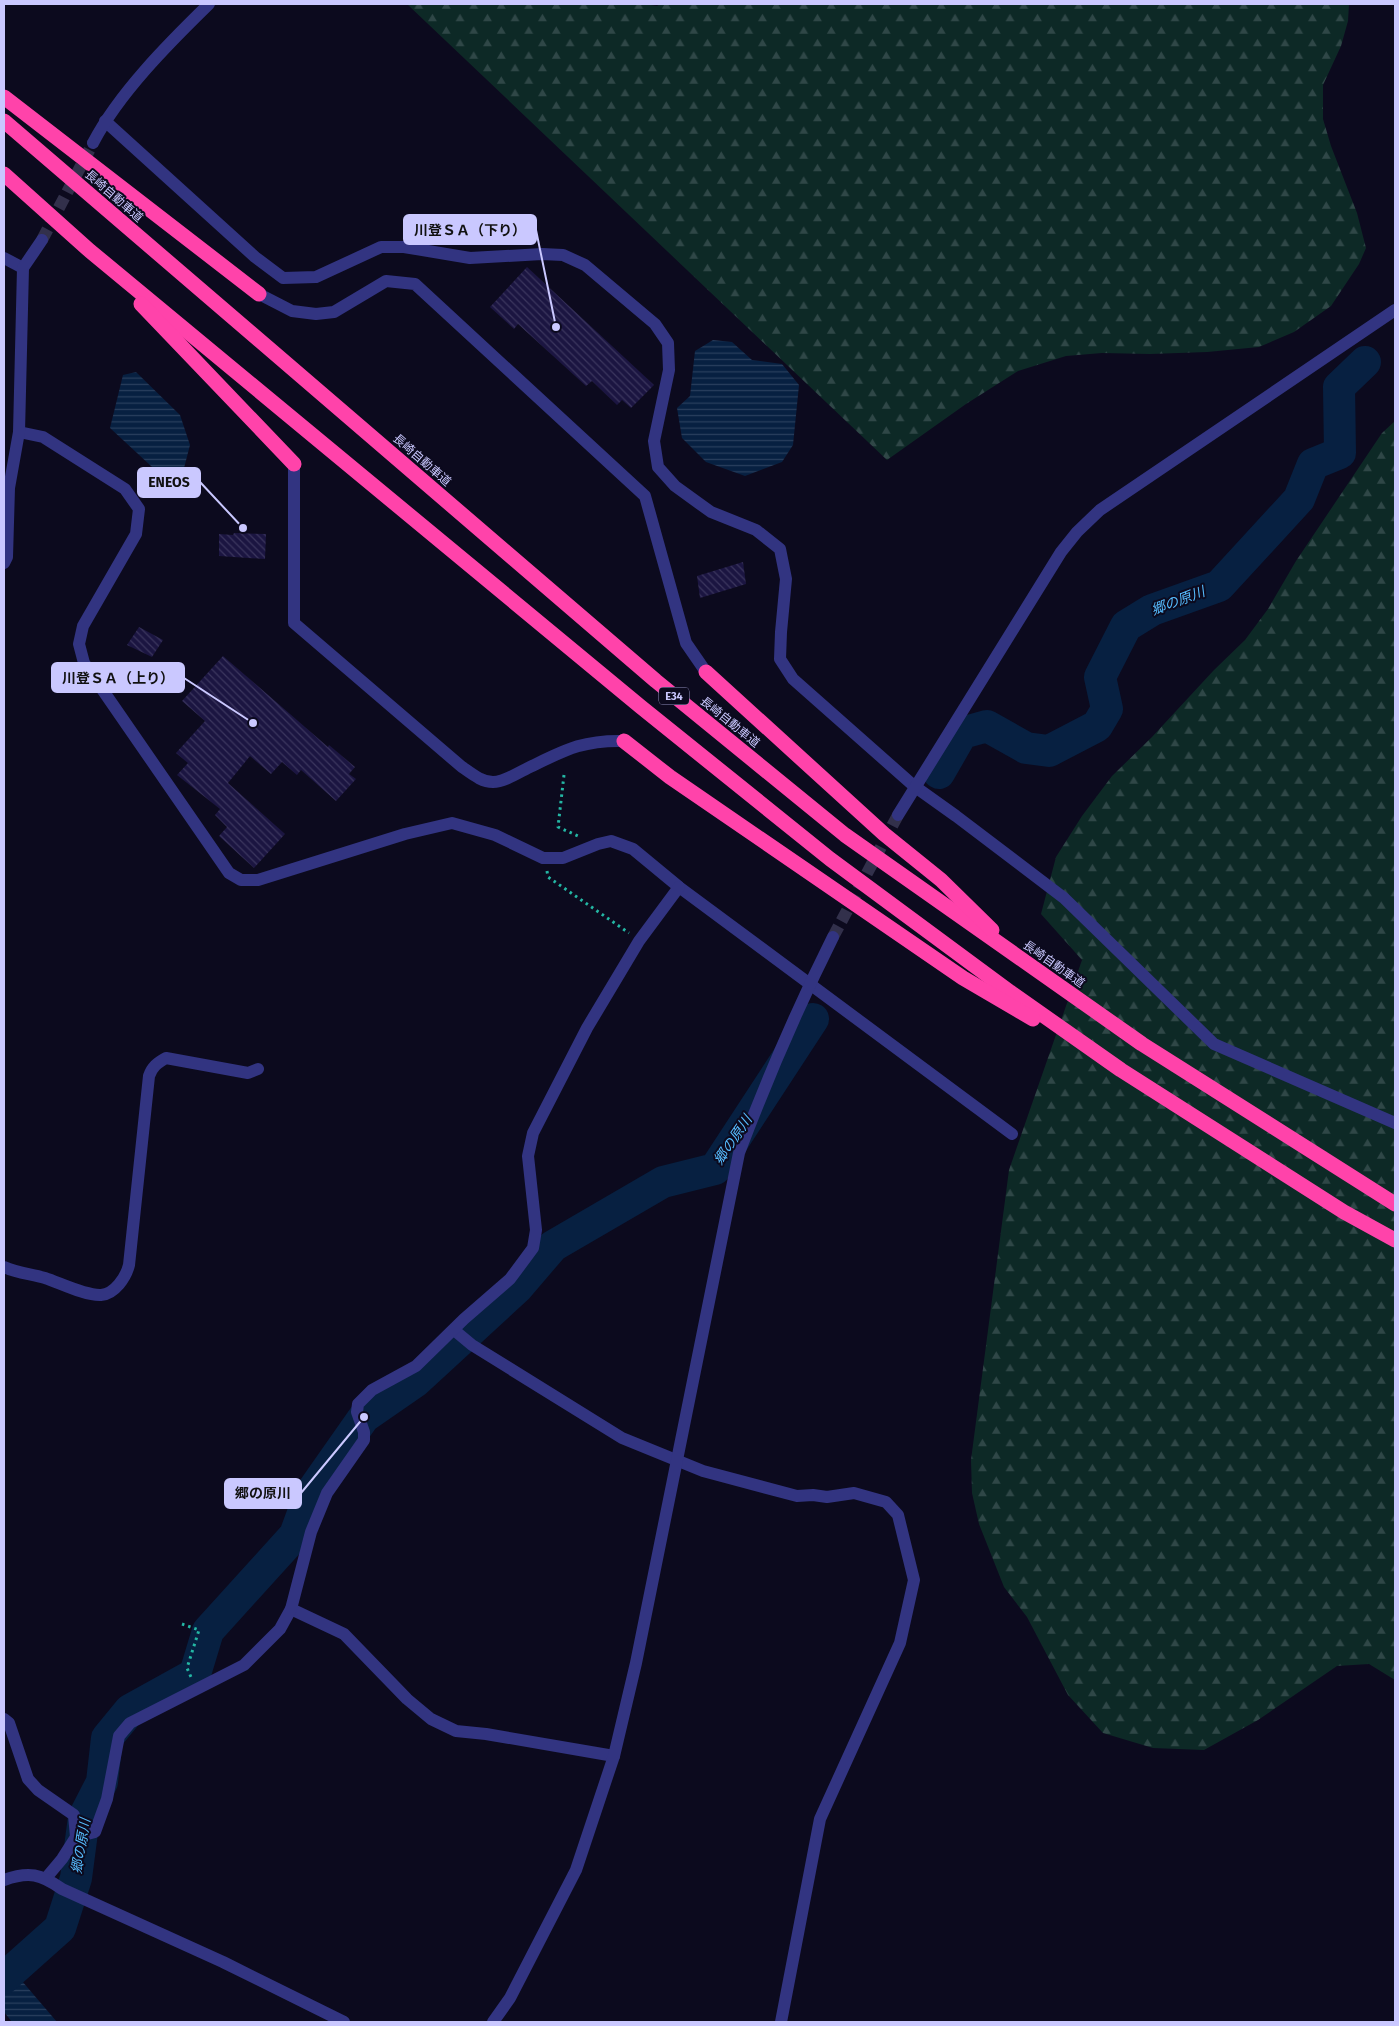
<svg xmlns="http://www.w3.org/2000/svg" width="1399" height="2026" font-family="'Fira Sans','Noto Sans JP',sans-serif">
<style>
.forest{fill:url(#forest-firs)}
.water{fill:url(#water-rules)}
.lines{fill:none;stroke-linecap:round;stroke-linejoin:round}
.river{stroke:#072041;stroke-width:32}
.building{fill:url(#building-back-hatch)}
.minor-tunnel{stroke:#32304b;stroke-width:12;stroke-dasharray:12 6;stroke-linecap:butt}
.path{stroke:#24b7a4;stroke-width:3;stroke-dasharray:2.5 4;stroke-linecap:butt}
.minor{stroke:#323481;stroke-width:12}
.highway{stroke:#ff43aa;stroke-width:15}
.labels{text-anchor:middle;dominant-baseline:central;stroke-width:4;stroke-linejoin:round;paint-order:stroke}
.shield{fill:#0c0a1e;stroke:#918fbc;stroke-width:1}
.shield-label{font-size:11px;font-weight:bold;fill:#cac8ff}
.street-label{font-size:12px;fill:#cac8ff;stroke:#0c0a1e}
.water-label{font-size:14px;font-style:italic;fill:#56bdff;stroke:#0c0a1e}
.leader{fill:none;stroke:#cac8ff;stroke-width:2}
.callout-dot{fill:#cac8ff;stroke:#0c0a1e;stroke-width:2}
.callout{fill:#cac8ff;stroke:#cac8ff;stroke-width:2}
.callout-label{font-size:14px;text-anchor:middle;font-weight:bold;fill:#111}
</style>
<defs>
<pattern id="forest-firs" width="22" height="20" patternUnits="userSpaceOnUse" patternTransform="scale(1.25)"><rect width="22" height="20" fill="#0d2926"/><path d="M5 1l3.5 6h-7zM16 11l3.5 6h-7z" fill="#2f4747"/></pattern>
<pattern id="water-rules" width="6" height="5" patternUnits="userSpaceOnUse" patternTransform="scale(1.25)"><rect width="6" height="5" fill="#072041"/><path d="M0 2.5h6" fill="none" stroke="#2a3f5e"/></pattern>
<pattern id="building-back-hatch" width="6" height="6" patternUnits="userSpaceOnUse" patternTransform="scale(1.25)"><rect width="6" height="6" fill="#1b1541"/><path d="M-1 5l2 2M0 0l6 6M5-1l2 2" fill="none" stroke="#3b365e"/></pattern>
</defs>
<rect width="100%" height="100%" fill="#0c0a1e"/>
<!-- forest -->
<g class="forest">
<path d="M407 4H645L657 6 660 4H1349L1348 21 1341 46 1323 85V119L1331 146 1357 213 1366 248 1359 264 1331 306 1294 332 1259 347 1207 352 1150 354 1102 353 1066 356 1018 371 966 404 887 460Z"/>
<path d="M1395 421V1680L1369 1664 1337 1666 1258 1720 1204 1750 1153 1748 1103 1733 1068 1695 1027 1617 1004 1587 979 1524 972 1493 971 1460 1009 1170 1082 960 1041 914 1056 857 1082 816 1112 776 1152 737 1214 670 1245 640 1268 609 1296 561 1382 433Z"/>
</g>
<!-- water -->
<g class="water">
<path d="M713 340 732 342 752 360 782 364 799 385 793 445 782 462 745 476 706 462 682 438 677 408 690 396 695 351Z"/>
<path d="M136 372 180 415 190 445 178 491 110 428 123 375Z"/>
<path d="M4 1960 57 2022H12L4 2012Z"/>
</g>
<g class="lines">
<!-- river -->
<g class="river">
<path d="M939 773 962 733 987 726 1026 748 1049 751 1097 726 1107 709 1100 677 1126 626 1152 610 1219 586 1299 499 1313 464 1340 453 1339 387 1365 362"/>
<path d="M4 1978 60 1928 76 1878 84 1817 102 1782 107 1738 130 1710 195 1674 208 1631 295 1535 310 1494 364 1417 416 1381 517 1288 553 1246 663 1182 715 1169 813 1019"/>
</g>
</g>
<!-- building -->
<g class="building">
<path d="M527 267 654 385 631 408 622 400 617 405 592 381 586 386 518 324 514 329 490 307Z"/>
<path d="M234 533 266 534 265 559 219 556V534L233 535Z"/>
<path d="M743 562 746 584 700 598 697 576Z"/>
<path d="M139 627 163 640 152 657 127 645Z"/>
<path d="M223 656 328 747 329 745 355 767 349 774 356 779 336 801 301 770 297 775 282 762 271 774 250 756 228 783 285 834 254 868 219 836 227 827 215 815 220 809 177 775 188 763 176 753 205 721 182 701Z"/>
</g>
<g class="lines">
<!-- minor-tunnel -->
<g class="minor-tunnel">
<path d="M42 240 93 143"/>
<path d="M833 937 898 815"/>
</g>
<!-- path -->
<g class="path">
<path d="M564 775 558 827 578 836"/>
<path d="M547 871 548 877 629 933"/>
<path d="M182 1624 199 1630 187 1668 191 1677"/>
</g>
<!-- minor -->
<g class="minor">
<path d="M105 121 255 257 283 278 316 277 381 247H404L470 258 542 254 563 255 585 265 655 324 668 343 669 370 654 441 658 467 675 486 711 512 756 530 780 549 786 579 781 632 780 659 793 679 914 786 956 816 1064 898 1214 1044 1395 1123"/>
<path d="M93 143C119 93 169 43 209 4"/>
<path d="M4 258 23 268"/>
<path d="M259 294 292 311 316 314 334 312 386 281 415 284 645 496 686 643 706 672"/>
<path d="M19 432 43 437 125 489 139 509 136 534 83 626 79 644 84 663 229 873 241 880H258L405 834 452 823 495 835 543 858H563L598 844 611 841 633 849 679 887 1012 1134"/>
<path d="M294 464V623L462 767C471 773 481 782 493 782 505 782 521 771 532 766 567 749 584 740 624 741"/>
<path d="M4 563 7 557 9 488 19 432 23 268 42 240"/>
<path d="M898 815 1061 552 1077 532 1100 510 1395 310"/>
<path d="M4 1267C17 1273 31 1274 45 1278 60 1283 86 1296 101 1295 115 1294 126 1277 129 1265L149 1076C152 1067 157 1063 166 1058L248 1073 258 1069"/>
<path d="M454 1330 472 1345 622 1438 703 1471 797 1496 813 1495 827 1497 854 1493 886 1502 898 1515 914 1580 900 1643 820 1819 781 2022"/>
<path d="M291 1609 344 1634 407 1699 431 1719 456 1731 486 1734 614 1756"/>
<path d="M4 1719 9 1723 28 1779 38 1790 74 1815 76 1837 62 1859 46 1878"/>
<path d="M76 1837 95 1832 107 1799 119 1736 130 1723 244 1665 280 1629 291 1609 311 1532 327 1493 364 1440V1432L357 1412 358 1404 372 1390 416 1366 464 1319 510 1279 533 1248 536 1230 528 1156 533 1133 587 1028 639 941 679 887"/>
<path d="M4 1880C29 1871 41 1874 62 1889L223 1962 344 2022"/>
<path d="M493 2022 510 1998 576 1870 614 1756 636 1663 739 1153C767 1079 798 1007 833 937"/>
</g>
<!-- highway -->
<g class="highway">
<path d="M4 97 259 294"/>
<path d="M4 121 656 681 845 835 1142 1044 1395 1204"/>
<path d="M4 174 90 251 641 707 830 859 1010 992 1121 1070 1344 1212 1395 1240"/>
<path d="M141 304 294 464"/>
<path d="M706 672 884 834 941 880 992 930"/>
<path d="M624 741 670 777 963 978 1033 1019"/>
</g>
</g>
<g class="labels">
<!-- shield labels -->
<rect class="shield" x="659" y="687.5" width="30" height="17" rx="4"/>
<g class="shield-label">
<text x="674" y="696">E34</text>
</g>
<!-- street labels -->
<g class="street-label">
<text transform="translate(114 196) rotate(41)">長崎自動車道</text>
<text transform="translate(422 460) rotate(41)">長崎自動車道</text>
<text transform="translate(730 722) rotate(39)">長崎自動車道</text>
<text transform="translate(1054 964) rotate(35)">長崎自動車道</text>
</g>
<!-- water labels -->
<g class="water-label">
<text transform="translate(1178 601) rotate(-21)">郷の原川</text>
<text transform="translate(733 1140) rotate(-56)">郷の原川</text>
<text transform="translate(81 1846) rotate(-81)">郷の原川</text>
</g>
</g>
<!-- callouts -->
<path class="leader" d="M556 327L536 230M243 528L200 482M253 723L184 678M364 1417L301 1493"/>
<g class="callout-dot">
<circle cx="556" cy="327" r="5"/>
<circle cx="243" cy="528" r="5"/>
<circle cx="253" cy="723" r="5"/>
<circle cx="364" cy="1417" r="5"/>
</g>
<g class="callout">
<rect x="404" y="215" width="132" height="29" rx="5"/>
<rect x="138" y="468" width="62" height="29" rx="5"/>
<rect x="52" y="663" width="132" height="29" rx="5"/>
<rect x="225" y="1479" width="76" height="29" rx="5"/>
</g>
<g class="callout-label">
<text x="470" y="235">川登ＳＡ（下り）</text>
<text x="169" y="487">ENEOS</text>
<text x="118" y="683">川登ＳＡ（上り）</text>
<text x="263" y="1498">郷の原川</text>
</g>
<!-- border -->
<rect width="1399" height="2026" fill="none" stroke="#cac8ff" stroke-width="10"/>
</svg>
